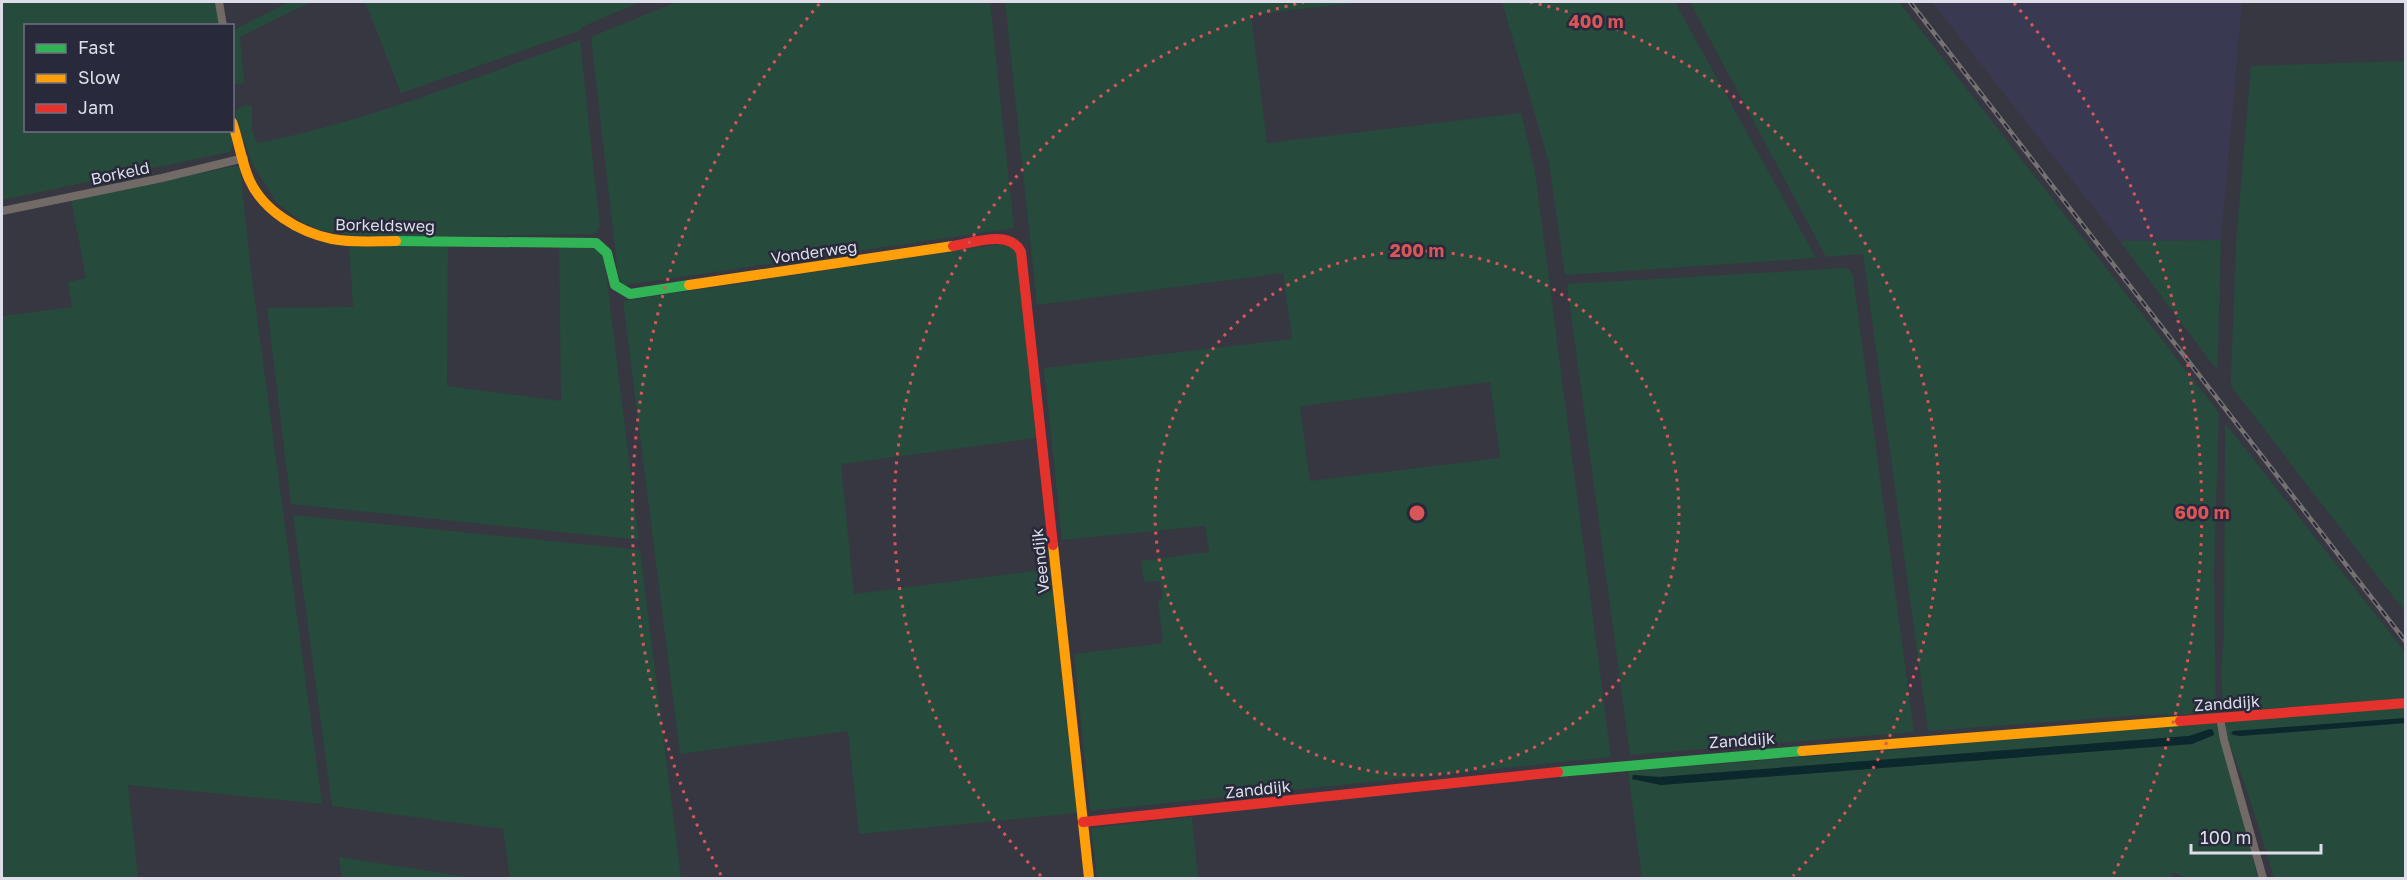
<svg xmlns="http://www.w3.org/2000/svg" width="2407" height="880" font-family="'Golos Text',sans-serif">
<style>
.built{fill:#393a51}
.green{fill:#264a3b;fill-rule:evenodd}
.water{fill:#0b282c}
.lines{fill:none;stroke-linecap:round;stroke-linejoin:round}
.street{stroke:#726a66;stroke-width:8}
.fast{stroke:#30b455;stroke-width:10}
.slow{stroke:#ff9f0a;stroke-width:10}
.jam{stroke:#e5322d;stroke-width:10}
.rail-casing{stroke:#777272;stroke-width:4.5}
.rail{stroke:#28293a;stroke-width:2;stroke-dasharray:7;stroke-linecap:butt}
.ring{fill:none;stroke:#d85658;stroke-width:3;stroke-dasharray:3 6}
.labels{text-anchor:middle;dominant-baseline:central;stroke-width:5;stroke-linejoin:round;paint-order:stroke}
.street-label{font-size:16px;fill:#dddeea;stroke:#28293a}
.centre{fill:#d85658;stroke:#28293a;stroke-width:3}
.ring-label{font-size:18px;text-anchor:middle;font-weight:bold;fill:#d85658;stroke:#28293a;stroke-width:5;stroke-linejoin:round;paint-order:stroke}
</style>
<rect width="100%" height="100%" fill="#363741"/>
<!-- built -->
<path class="built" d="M1932 2H2242L2221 240 2120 241Z"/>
<!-- green -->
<g class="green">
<path d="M2 2H217L220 25 26 26V130L230 131C232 139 235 146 229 152L2 200Z"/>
<path d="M289 2 309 3 240 37 244 83 233 85V30Z"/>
<path d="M365 2H640L584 26 579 31 401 93Z"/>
<path d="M676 2H990L1014 228 625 285 620 282 618 275 591 37Z"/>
<path d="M1005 2H1362L1251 15 1267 143 1521 113 1535 171 1611 757 1090 811 1074 654 1163 643 1158 601 1162 600 1160 581 1144 582 1141 561 1209 552 1205 526 1062 540 1044 368 1292 339 1283 273 1037 305ZM1490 382 1500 458 1310 481 1300 406Z"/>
<path d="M1502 2H1675L1816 258 1565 275 1549 163Z"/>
<path d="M1690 2H1899L2219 413 2214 571 2216 714 2140 715 1928 731 1863 254 1826 257Z"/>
<path d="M580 40 600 227 595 234 393 237 348 235 320 230 302 222 277 203 253 165 234 113 237 109 248 104 252 107V130L257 143C367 122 474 78 580 40Z"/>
<path d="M2405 61H2406L2405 612 2231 386V376L2236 243 2251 66Z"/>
<path d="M235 166 240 167 252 279 322 804 128 785 138 878H2V314L3 316 72 307 68 282 86 278 71 199Z"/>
<path d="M2221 240 2218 353 2217 370 2120 241Z"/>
<path d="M1006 243 1013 248 1017 255 1036 438 841 464 854 594 1050 569 1077 813 859 834 848 731 680 754 623 301Z"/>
<path d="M349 244 448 245 447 386 561 401 559 244 598 249 602 253 605 265 639 540 291 504 267 308 353 307Z"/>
<path d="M1844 268 1850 270 1853 276 1914 732 1630 755 1567 284Z"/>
<path d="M2225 423 2405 652 2406 699 2223 712 2221 671 2224 637Z"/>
<path d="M293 515 640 550 681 878H510L503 829 332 806Z"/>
<path d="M2405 706V718L2231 732V735L2240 736 2405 723V878H2274L2248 793 2226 735V721Z"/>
<path d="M2216 723 2258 878H2186L2174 872 2171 878H1642L1628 771 1929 747 1971 741ZM2210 729 2213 735 2192 744 1661 785 1634 779 1636 775 1659 777 2189 736Z"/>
<path d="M1192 817 1198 878H1097L1091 828Z"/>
<path d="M339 857 474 878H342Z"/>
</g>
<!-- water -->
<g class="water">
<path d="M2405 718V723L2240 736 2231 734 2233 731Z"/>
<path d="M2210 729 2213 730 2214 735 2192 744 1661 785 1632 779 1633 775 1659 777 2189 736Z"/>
</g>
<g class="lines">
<!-- street -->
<g class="street">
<path d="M219 2 223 26"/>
<path d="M2 211 162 178 244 158"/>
<path d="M2220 718 2224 740 2263 878"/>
</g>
<!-- fast -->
<g class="fast">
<path d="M396 241 596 243 607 253 615 285 630 294 689 285"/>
<path d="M1558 772 1802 751"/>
</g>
<!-- slow -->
<g class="slow">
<path d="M232 122C239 141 241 161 249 179 263 211 299 232 332 239 353 243 375 241 396 241"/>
<path d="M689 285 953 246"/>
<path d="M1053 545 1089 878"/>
<path d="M1802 751 2180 721"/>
</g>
<!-- jam -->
<g class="jam">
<path d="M953 246C973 243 1010 229 1021 252L1053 545"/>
<path d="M2180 721 2406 703"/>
<path d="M1083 822 1558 772"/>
</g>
<defs>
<path id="rail" d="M1910 2 2406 642"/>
</defs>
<!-- rail casing -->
<use href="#rail" class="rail-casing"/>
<!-- rail -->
<use href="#rail" class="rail"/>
</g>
<!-- distance rings -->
<g class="ring">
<circle cx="1417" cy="513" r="262"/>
<path d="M1041 876A523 523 0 0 1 1304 2M1530 2A523 523 0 0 1 1793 876"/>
<path d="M721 875A785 785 0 0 1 820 3M2014 3A785 785 0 0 1 2113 875"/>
</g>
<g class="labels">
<!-- street labels -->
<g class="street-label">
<text transform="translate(120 173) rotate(-12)">Borkeld</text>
<text transform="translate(385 225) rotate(1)">Borkeldsweg</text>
<text transform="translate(814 252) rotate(-8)">Vonderweg</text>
<text transform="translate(1040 561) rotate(-96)">Veendijk</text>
<text transform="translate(2227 703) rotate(-4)">Zanddijk</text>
<text transform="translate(1742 740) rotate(-4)">Zanddijk</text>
<text transform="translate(1258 789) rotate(-6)">Zanddijk</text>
</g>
</g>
<circle cx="1417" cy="513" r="9" class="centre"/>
<g class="ring-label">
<text x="1596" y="28">400 m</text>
<text x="1417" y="257">200 m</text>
<text x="2202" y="519">600 m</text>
</g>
<!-- border -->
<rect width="2407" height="880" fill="none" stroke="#dddeea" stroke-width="6"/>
<!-- legend -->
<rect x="24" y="24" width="210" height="108" fill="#28293a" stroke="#707180" stroke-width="1.5"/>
<rect x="36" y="44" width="30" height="9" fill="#30b455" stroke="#707180" stroke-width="1.5"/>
<text x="78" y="54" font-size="18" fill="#dddeea">Fast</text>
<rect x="36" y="74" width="30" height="9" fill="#ff9f0a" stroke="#707180" stroke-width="1.5"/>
<text x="78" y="84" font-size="18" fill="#dddeea">Slow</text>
<rect x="36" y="104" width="30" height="9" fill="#e5322d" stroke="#707180" stroke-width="1.5"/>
<text x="78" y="114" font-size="18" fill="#dddeea">Jam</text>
<!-- scale -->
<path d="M2191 844v9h130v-9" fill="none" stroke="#dddeea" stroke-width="3"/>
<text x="2200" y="844" font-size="18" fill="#dddeea" stroke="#28293a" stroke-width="4.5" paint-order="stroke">100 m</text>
</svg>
